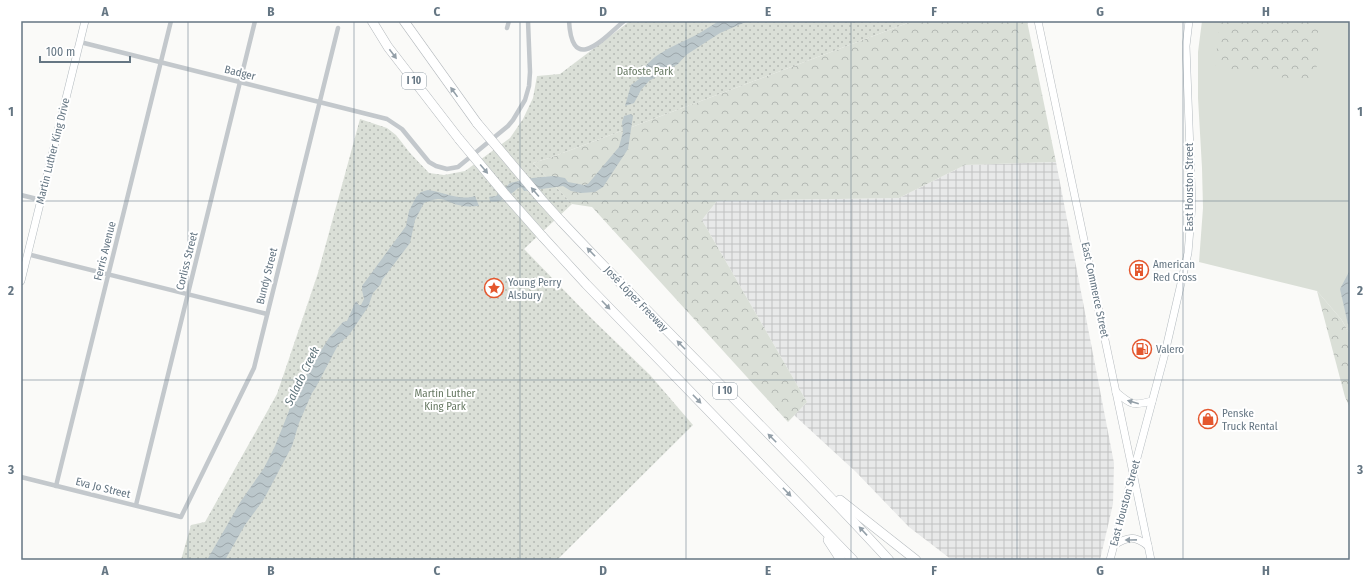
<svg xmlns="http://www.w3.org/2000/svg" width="1371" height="581" font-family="'Fira Sans Condensed',sans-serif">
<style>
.industrial{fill:url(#industrial-grid)}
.grass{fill:#dadfd7}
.forest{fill:url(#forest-crowns)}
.park{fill:url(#park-dots)}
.water{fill:url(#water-waves)}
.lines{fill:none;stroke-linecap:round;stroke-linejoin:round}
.secondary-casing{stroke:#b3babf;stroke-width:8}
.primary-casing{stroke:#b5babe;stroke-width:8}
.highway-casing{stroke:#b4b9bd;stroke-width:10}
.street{stroke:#c3c8cc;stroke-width:4.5}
.secondary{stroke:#fff;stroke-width:7}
.primary{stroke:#fff;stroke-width:7}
.highway{stroke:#fff;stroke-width:9}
.highway-bridge-casing{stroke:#b4b9bd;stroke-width:10;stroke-linecap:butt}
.highway-bridge{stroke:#fff;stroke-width:9}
.oneway{fill:#939fa8}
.grid{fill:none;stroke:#657683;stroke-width:1;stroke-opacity:0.55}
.labels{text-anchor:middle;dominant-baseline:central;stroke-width:4;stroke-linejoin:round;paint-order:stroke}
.shield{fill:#fff;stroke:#939fa8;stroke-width:1}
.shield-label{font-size:10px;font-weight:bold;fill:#657683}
.park-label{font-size:11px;fill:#687a64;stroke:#fff}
.street-label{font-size:11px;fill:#657683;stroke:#fff}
.poi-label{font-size:11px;fill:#657683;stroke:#fff;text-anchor:start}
.water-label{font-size:12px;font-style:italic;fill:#60757c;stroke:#fff}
.neatline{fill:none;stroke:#657683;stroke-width:1.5}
.grid-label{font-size:13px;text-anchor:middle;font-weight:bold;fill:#657683}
</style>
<defs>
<pattern id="industrial-grid" width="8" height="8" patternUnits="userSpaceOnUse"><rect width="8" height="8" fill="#e8e9e9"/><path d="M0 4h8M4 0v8" fill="none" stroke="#c0c1c2"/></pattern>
<pattern id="forest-crowns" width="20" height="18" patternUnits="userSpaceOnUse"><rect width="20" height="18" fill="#dadfd7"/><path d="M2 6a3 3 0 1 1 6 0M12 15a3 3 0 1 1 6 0" fill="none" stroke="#b4b9b4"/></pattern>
<pattern id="park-dots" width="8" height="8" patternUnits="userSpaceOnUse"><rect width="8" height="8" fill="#dadfd7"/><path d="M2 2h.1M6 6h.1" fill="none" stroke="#b4b9b4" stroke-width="1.8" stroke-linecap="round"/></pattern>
<pattern id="water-waves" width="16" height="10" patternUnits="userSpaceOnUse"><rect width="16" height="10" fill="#bbc7cb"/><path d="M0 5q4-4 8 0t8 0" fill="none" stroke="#9ca6aa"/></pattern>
</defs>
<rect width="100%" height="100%" fill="#fafaf8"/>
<!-- industrial -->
<path class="industrial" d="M1056 162 1114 463 1113 504 1100 560H952L909 527 856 472 794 415 807 402 702 220 717 201 899 198 965 165Z"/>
<!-- grass -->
<path class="grass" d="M1202 21H1350V334L1341 319 1317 291 1199 262 1203 208 1202 168 1198 98V52Z"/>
<!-- forest -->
<g class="forest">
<path d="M913 21H1027L1056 162 965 165 899 198 717 201 702 220 807 402 788 422 592 207 572 204 533 163 552 157Z"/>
<path d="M1220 21H1318V64L1310 79 1301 83 1263 72H1240L1215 65Z"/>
<path d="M1317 291 1341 319 1350 334V408L1345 397Z"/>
</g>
<!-- park -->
<path class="park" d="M630 21H913L552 157 533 163 572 204 524 249 590 317 650 375 693 425 557 560H181L191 525 205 522 277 394 318 273 360 119 387 128 396 135 410 153 429 173 444 175 465 171 510 138 523 119 533 98 537 76 560 74Z"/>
<!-- water -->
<g class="water">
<path d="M719 21H748L720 33 686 55 678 64 649 81 641 90 634 103 625 106 631 85 639 79C645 55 678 45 698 34 705 30 712 25 719 21Z"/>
<path d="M631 114 633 116 628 149 603 187 595 192 581 193 571 191 563 186 527 191H524L522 188 520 187C511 193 502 204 490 201L489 197 496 196 504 189 510 183 532 178 554 176 565 178 568 182 584 185 588 184 619 147 623 132 622 122 624 116Z"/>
<path d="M428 190C443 192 459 201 475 196L479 206C474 206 468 207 463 206 443 202 445 194 424 203L415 220 410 243 382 280 381 284 373 293 368 307 349 335 338 345 316 387 312 393 299 423 292 446 264 499 245 525 225 560H207L241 501 264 468 275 446 293 401 311 366 329 338 343 322 347 321 356 301 359 305H361L364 299 362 290V286L406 226 409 211 416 197 421 192Z"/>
<path d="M1350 270V333L1340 289Z"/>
</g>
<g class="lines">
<defs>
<g id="secondary">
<path d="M21 281 85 21"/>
<path d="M1151 560 1133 473 1164 357 1188 253 1192 204 1186 46 1189 21"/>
</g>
<g id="primary">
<path d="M1038 21 1133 473 1110 560"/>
<path d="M1116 392C1131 405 1133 406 1152 401"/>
<path d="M1114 545C1128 537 1134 535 1148 546"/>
</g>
<g id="highway">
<path d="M372 21 388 47 459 139"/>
<path d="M404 21 477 123"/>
<path d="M561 221C669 336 783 444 889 560"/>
<path d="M542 236 586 284 853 560"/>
<path d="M840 500 916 560"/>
<path d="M828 540 841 560"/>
</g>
</defs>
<!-- secondary casing -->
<use href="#secondary" class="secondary-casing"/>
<!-- primary casing -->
<use href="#primary" class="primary-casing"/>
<!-- highway casing -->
<use href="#highway" class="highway-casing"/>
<!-- street -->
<g class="street">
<path d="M569 21C572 75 603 39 624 21"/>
<path d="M507 28 509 21"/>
<path d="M80 42 387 119 402 129 429 162 436 166 447 169 458 167 508 126 513 120 525 100 529 86 530 72 528 21"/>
<path d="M21 195 41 200"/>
<path d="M27 254 267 314"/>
<path d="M21 477 181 517 254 368 338 28"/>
<path d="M56 486 171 21"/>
<path d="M136 505 255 21"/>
</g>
<!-- secondary -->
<use href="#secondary" class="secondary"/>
<!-- primary -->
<use href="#primary" class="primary"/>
<!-- highway -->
<use href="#highway" class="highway"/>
<defs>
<g id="highway-bridge">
<path d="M477 123 542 200 561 221"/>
<path d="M459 139 504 193 542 236"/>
</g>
</defs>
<!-- highway-bridge casing -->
<use href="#highway-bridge" class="highway-bridge-casing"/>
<!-- highway-bridge -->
<use href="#highway-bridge" class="highway-bridge"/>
</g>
<!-- one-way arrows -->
<defs><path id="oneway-solid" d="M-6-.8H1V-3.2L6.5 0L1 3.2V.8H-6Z"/></defs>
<g class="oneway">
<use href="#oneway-solid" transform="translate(393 54) rotate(53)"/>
<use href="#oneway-solid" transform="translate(454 92) rotate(-126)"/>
<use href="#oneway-solid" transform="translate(484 169) rotate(50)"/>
<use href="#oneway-solid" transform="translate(535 192) rotate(-131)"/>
<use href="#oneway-solid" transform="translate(591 252) rotate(-134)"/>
<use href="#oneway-solid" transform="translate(606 305) rotate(46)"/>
<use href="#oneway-solid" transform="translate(681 345) rotate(-134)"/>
<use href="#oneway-solid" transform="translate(697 399) rotate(46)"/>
<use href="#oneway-solid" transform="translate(1133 402) rotate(-164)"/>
<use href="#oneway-solid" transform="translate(772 438) rotate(-135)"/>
<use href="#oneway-solid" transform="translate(787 492) rotate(46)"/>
<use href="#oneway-solid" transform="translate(863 531) rotate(-133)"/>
<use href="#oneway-solid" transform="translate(1131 540) rotate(179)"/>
</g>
<!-- grid -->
<path class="grid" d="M188 21V560M354 21V560M520 21V560M686 21V560M851 21V560M1017 21V560M1183 21V560M21 201H1350M21 380H1350"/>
<!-- icons -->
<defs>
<symbol id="building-ring" viewBox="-11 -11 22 22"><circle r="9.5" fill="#fff" stroke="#e4572e" stroke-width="1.5"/><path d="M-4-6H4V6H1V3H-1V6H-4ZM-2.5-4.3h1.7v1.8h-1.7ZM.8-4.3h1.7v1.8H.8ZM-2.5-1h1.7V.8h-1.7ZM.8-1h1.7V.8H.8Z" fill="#e4572e"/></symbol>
<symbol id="sight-ring" viewBox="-11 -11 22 22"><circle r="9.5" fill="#fff" stroke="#e4572e" stroke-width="1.5"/><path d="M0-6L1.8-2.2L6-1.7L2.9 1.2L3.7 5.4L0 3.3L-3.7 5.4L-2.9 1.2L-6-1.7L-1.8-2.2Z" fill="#e4572e"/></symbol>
<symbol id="fuel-ring" viewBox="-11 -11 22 22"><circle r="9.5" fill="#fff" stroke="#e4572e" stroke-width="1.5"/><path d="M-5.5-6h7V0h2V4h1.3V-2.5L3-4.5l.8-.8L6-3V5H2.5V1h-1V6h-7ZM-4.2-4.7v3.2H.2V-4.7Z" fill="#e4572e"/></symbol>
<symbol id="shop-ring" viewBox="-11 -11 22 22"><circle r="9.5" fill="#fff" stroke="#e4572e" stroke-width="1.5"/><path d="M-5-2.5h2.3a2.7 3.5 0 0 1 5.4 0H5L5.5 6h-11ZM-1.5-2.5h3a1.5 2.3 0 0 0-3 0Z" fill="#e4572e"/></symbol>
</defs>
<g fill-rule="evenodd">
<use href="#building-ring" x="1128" y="259" width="22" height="22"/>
<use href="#sight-ring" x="483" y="277" width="22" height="22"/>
<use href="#fuel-ring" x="1131" y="338" width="22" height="22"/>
<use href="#shop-ring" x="1197" y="408" width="22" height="22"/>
</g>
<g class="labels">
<!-- shield labels -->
<g class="shield">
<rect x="402" y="73" width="24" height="16" rx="3"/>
<rect x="713" y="383" width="24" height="16" rx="3"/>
</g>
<g class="shield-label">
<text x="414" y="81">I 10</text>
<text x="725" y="391">I 10</text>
</g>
<!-- park labels -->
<g class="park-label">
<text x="645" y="71">Dafoste Park</text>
<text x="445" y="393">Martin Luther<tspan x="445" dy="13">King Park</tspan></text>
</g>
<!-- street labels -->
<g class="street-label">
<text transform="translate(240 73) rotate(14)">Badger</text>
<text transform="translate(53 151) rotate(-76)">Martin Luther King Drive</text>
<text transform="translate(1189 187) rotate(-90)">East Houston Street</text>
<text transform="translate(105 251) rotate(-76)">Ferris Avenue</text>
<text transform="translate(187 261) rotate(-76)">Corliss Street</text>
<text transform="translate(267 276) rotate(-76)">Bundy Street</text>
<text transform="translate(1095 290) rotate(78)">East Commerce Street</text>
<text transform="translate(636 299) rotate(46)">José López Freeway</text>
<text transform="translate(103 488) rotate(14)">Eva Jo Street</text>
<text transform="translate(1125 503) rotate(-75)">East Houston Street</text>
</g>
<!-- poi labels -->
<g class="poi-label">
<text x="1153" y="264">American<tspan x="1153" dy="13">Red Cross</tspan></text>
<text x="508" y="282">Young Perry<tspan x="508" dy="13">Alsbury</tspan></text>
<text x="1156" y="349">Valero</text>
<text x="1222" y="413">Penske<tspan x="1222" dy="13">Truck Rental</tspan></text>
</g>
<!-- water labels -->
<g class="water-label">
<text transform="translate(302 376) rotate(-64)">Salado Creek</text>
</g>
</g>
<!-- border -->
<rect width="1371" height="581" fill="none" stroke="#ffffff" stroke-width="44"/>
<!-- scale -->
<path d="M40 56v6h90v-6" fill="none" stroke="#657683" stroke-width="2"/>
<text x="46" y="56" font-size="12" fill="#657683" stroke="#ffffff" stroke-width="3" paint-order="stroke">100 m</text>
<rect x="22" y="22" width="1327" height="537" class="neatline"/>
<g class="grid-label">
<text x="105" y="16">A</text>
<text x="271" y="16">B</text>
<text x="437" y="16">C</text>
<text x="603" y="16">D</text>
<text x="768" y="16">E</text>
<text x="934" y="16">F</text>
<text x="1100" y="16">G</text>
<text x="1266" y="16">H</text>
<text x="11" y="116">1</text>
<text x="1360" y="116">1</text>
<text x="11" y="295">2</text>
<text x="1360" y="295">2</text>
<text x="11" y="474">3</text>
<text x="1360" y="474">3</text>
<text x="105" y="575">A</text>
<text x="271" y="575">B</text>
<text x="437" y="575">C</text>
<text x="603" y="575">D</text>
<text x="768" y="575">E</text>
<text x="934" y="575">F</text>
<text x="1100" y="575">G</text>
<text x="1266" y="575">H</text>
</g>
</svg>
